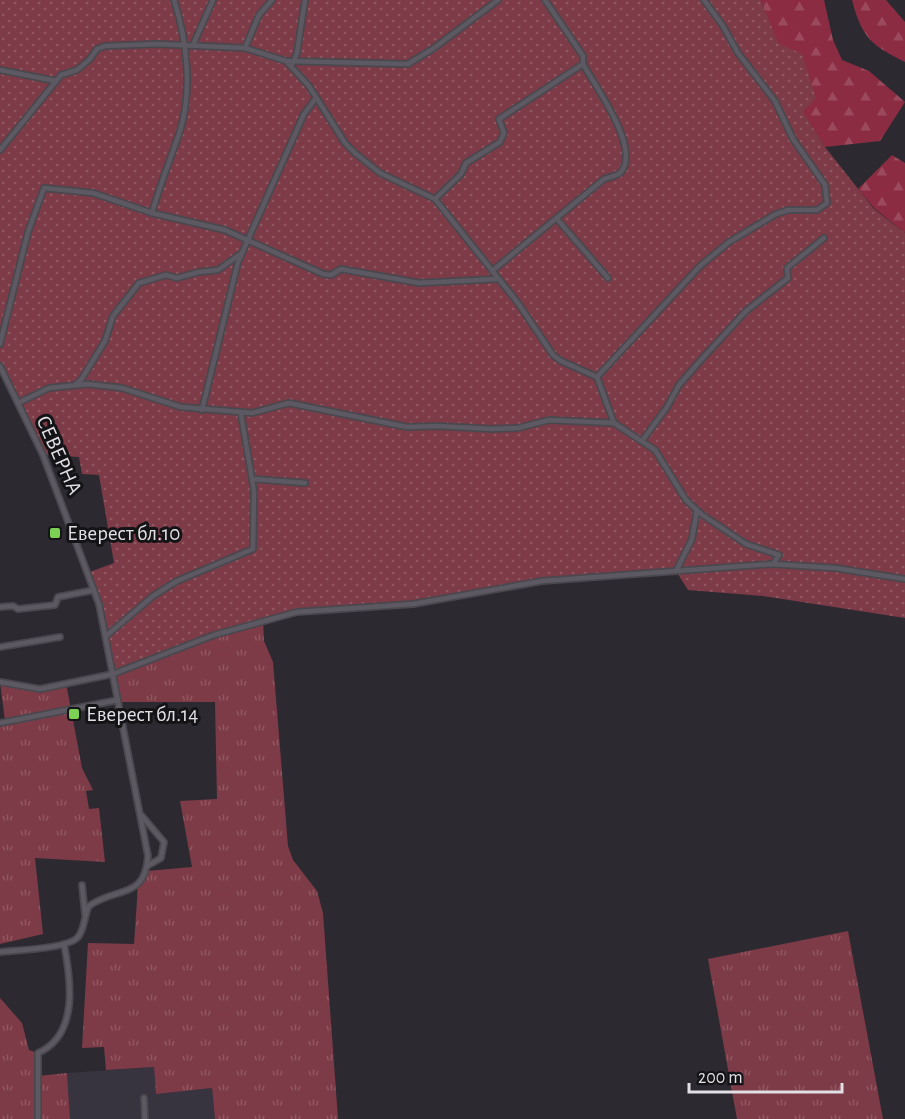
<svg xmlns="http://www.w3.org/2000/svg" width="905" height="1119" font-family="'Alegreya Sans',sans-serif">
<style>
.built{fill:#37333f}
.grass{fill:url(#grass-tufts)}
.forest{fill:url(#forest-firs)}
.garden{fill:url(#garden-dots)}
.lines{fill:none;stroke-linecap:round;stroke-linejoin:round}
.minor-casing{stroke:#4a484e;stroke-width:8}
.minor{stroke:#5d5962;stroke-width:4.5}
.poi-dot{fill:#7cd154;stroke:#141316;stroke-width:2}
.labels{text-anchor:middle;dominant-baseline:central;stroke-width:6;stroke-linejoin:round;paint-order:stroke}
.street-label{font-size:21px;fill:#e2e0e5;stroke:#141316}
.poi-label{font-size:21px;fill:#e2e0e5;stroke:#141316;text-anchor:start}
</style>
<defs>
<pattern id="grass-tufts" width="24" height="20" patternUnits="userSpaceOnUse" patternTransform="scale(1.5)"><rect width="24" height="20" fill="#7d3b47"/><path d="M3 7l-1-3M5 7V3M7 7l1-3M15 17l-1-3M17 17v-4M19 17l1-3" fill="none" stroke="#8f5761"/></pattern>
<pattern id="forest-firs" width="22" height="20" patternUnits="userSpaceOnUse" patternTransform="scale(1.5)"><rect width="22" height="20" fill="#8b2c42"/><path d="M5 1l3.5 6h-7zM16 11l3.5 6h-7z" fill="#9b4a5d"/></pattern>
<pattern id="garden-dots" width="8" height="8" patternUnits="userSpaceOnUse" patternTransform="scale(1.5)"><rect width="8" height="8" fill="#7d3b47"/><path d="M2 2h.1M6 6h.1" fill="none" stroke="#8f5761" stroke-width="1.8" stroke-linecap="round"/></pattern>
</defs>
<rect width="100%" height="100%" fill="#2c2931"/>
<!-- built -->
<path class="built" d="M154 1067 156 1094 212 1088 215 1119H70L67 1073Z"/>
<!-- grass -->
<g class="grass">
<path d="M263 620 264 641 273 662 288 846 293 860 317 891 323 913 338 1119H215L212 1088 156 1094 154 1067 106 1070 104 1047 82 1048 88 943 134 944 138 886 147 871 192 867 180 801 217 799 215 702H118L113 674Z"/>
<path d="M0 682 30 689 66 683 82 768 93 790 86 791 89 809 99 808 105 862 35 858 43 934 0 944V723L5 721Z"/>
<path d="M848 931 883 1119H737L708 959Z"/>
<path d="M0 998 22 1023 29 1050 38 1053V1076L67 1073 70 1119H0Z"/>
</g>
<!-- forest -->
<g class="forest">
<path d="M761 0H824L833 40 842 60 869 71 905 102 880 141 825 147 802 111Z"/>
<path d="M852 0H886L905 22V62C871 45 862 38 852 0Z"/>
<path d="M892 155 905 163V233L875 209 858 189Z"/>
</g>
<!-- garden -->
<path class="garden" d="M0 0H761L778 43 802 54 816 98 803 112 825 147 874 209 905 233V618L763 596 688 590 676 571 565 578 413 604 319 609 239 627 113 674 99 604 87 573 114 563 99 475 82 474 79 457 43 455 0 366Z"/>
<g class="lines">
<defs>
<g id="minor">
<path d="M193 45 213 0"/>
<path d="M245 48 259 15 272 0"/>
<path d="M286 61 309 86 345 143 355 153 380 173 435 199 518 303 553 355 561 361 597 377 614 423 655 450 686 500 701 514 746 544 779 555 773 564"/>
<path d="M293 63 297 53 305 0"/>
<path d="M0 70 56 81"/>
<path d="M0 150 61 75 77 70 90 59 97 49 105 46 157 44 245 48 286 61 408 64 434 48 498 0"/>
<path d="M435 199 461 174 466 163 500 142 504 133 499 119 583 64V56L545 0"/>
<path d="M152 213C160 185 170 160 179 134 193 93 187 40 174 0"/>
<path d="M557 219 608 278"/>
<path d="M492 271 604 179C609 177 618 176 621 172 641 148 595 86 583 64"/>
<path d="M0 344 28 232 44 188 93 193 152 213 225 230 323 274 331 275 341 269 419 283 497 279"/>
<path d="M0 366 43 455 99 604 148 856C145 900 117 886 89 906 84 915 85 929 78 937 68 949 16 950 0 952"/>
<path d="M597 377 700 266 729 242 776 214 788 210H817L827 203 825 185 793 139 775 101 738 53 723 26 704 0"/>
<path d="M76 384 81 380 105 341 113 316 139 283 166 275 177 278 199 272 218 270 242 253"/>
<path d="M18 403 49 388 88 384 122 388 181 407 252 413 289 403 407 427 438 426 492 429 518 428 549 420 614 423"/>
<path d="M202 410 238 262 304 114 316 98"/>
<path d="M642 441 667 407 679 385 700 361 746 311 788 278 787 268 824 238"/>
<path d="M253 479 305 483"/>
<path d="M676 571 692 539 697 510"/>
<path d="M0 607 13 606 18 609 55 605 58 597 94 590"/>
<path d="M106 636 153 596 177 581 253 549 254 491 241 414"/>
<path d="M0 647 60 637"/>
<path d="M0 682 40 689 113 674 214 635 297 612 413 604 542 581 772 564 835 568 905 579"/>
<path d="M0 723 118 700"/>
<path d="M142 816 164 842 161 858 147 866"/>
<path d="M82 885 85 914"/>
<path d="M144 1098 145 1119"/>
<path d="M38 1119V1053C79 1035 71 980 64 944"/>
</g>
</defs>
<!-- minor casing -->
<use href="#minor" class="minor-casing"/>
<!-- minor -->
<use href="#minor" class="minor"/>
</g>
<!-- markers -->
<g class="poi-dot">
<rect x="49" y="527" width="12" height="12" rx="3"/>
<rect x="68" y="708" width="12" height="12" rx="3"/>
</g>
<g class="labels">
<!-- street labels -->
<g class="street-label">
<text transform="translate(59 455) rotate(66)">СЕВЕРНА</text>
</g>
<!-- poi labels -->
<g class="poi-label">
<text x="67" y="533">Еверест бл.10</text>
<text x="86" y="714">Еверест бл.14</text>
</g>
</g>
<!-- scale -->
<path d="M689 1083v9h153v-9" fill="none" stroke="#e2e0e5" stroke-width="3"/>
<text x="698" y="1083" font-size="18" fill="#e2e0e5" stroke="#141316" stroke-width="4.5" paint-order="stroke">200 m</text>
</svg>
